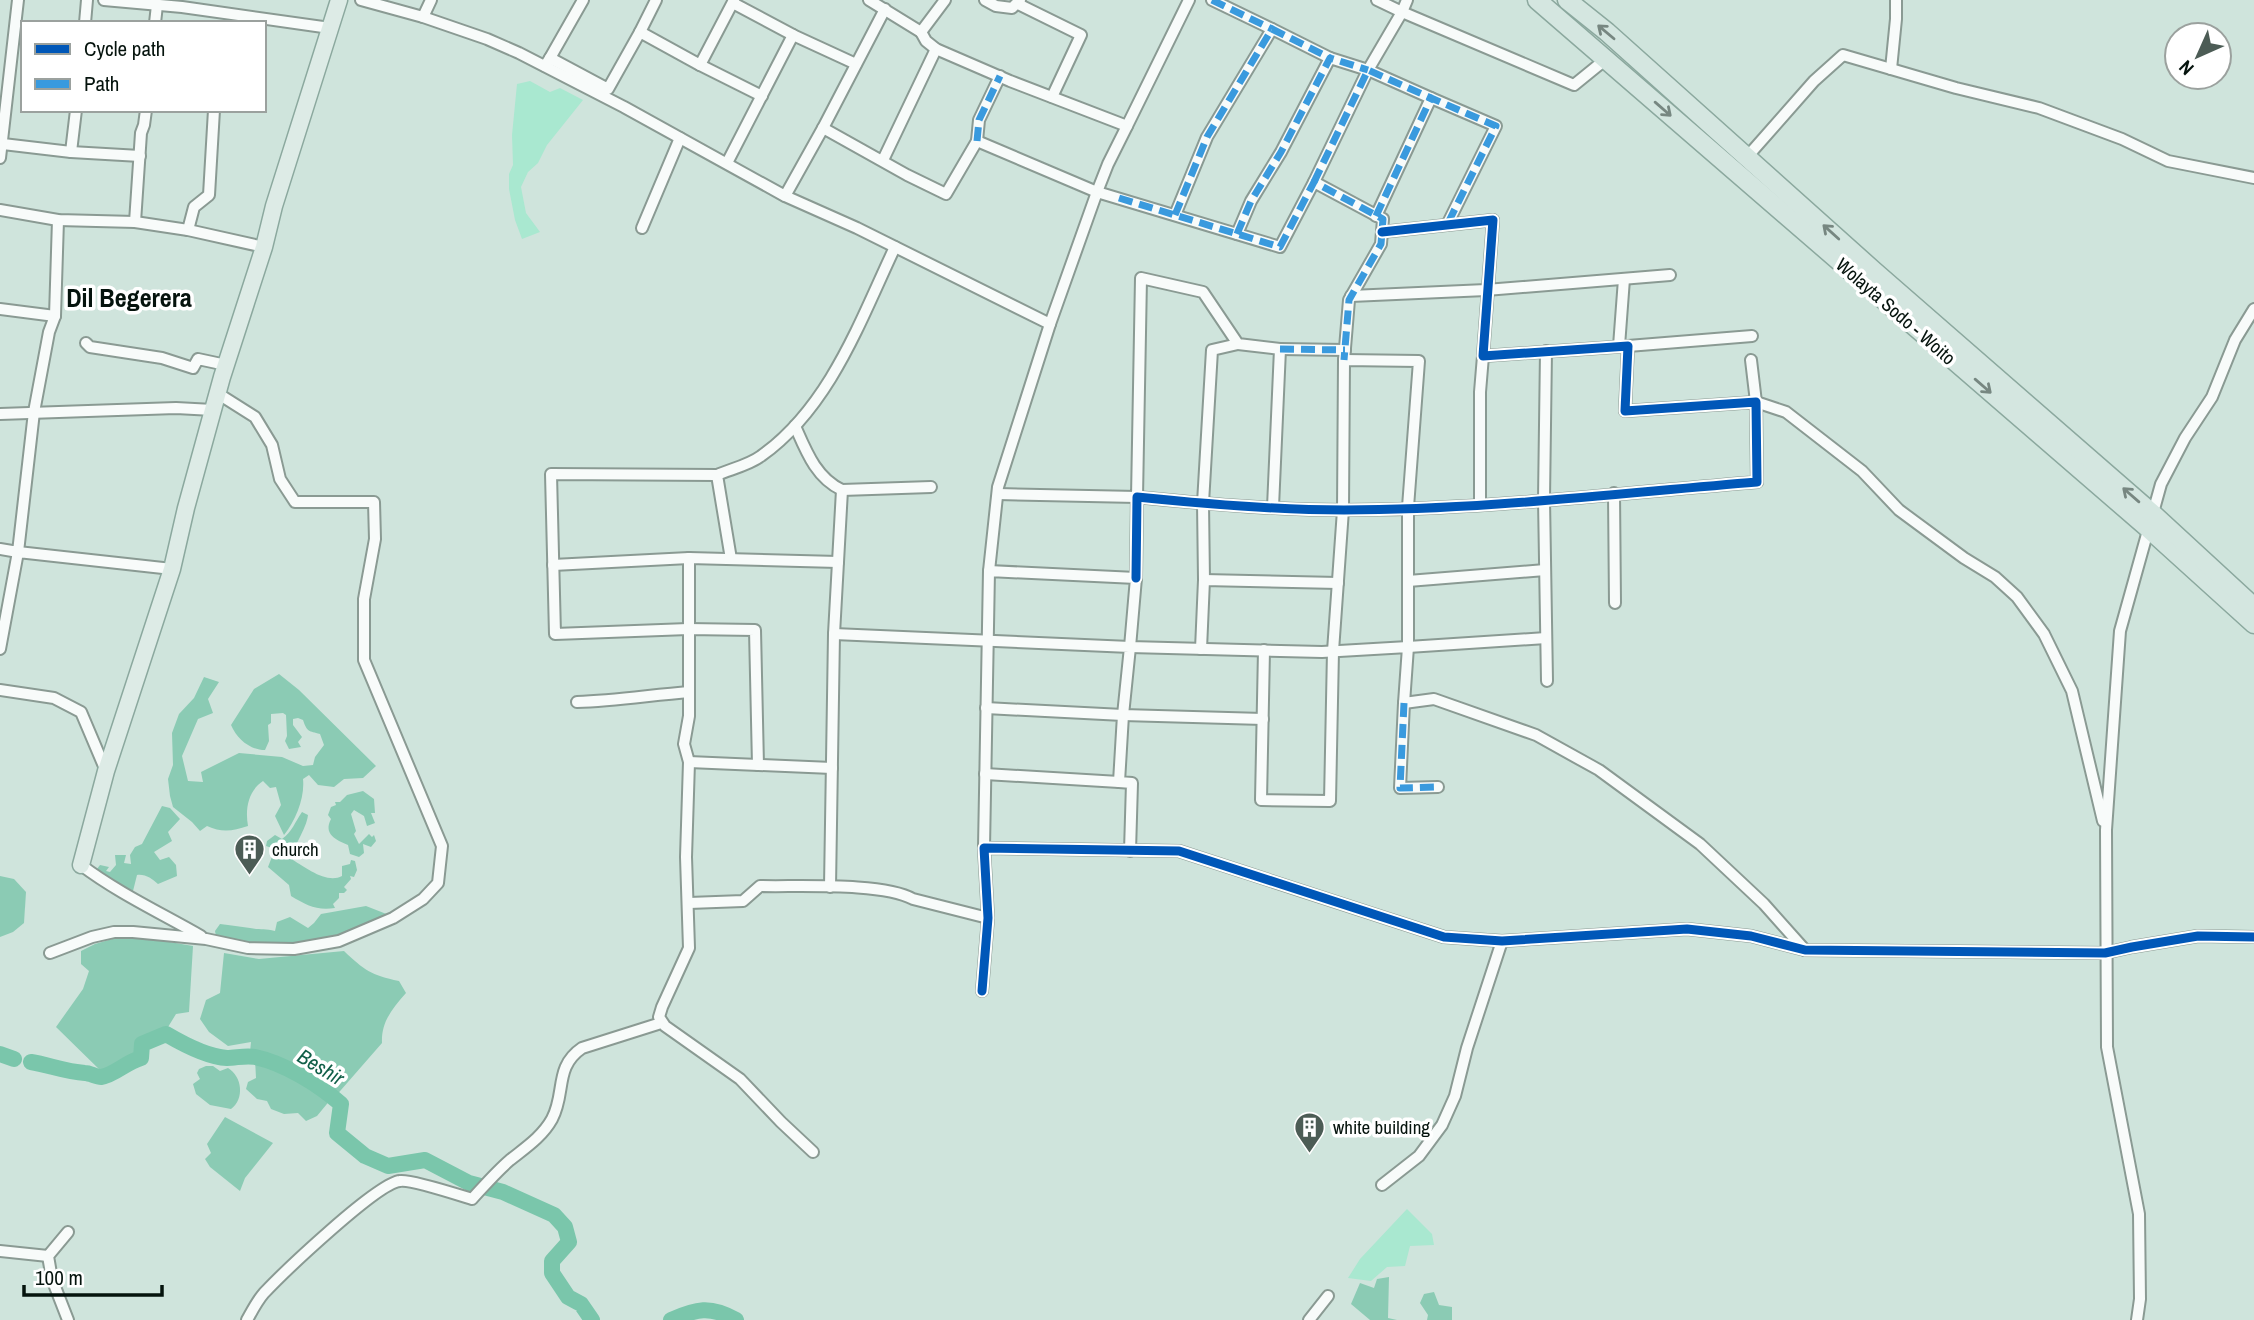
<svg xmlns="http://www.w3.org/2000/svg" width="2254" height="1320" font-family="'Archivo Narrow',sans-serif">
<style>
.green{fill:#a9e8d0}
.forest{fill:#8bcbb4}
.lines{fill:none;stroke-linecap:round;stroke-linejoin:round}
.river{stroke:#7ac6ab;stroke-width:16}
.minor-casing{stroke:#8a9a93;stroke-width:14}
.primary-casing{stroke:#8ba89e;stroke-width:19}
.trunk-casing{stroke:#8ba89e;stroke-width:21}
.minor{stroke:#f8fbfa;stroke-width:10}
.primary{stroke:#ddebe6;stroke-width:16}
.trunk{stroke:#d4e6e0;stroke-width:18}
.quiet{stroke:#399ade;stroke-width:7;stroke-dasharray:14 7;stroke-linecap:butt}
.cycleway-casing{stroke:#fff;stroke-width:13}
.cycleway{stroke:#0057b8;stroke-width:9}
.oneway{stroke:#778781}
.labels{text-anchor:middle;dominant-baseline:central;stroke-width:7;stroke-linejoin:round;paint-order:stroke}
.street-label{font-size:19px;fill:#05130d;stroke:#fff}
.poi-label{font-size:19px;fill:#05130d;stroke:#fff;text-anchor:start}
.water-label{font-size:21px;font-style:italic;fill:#105f48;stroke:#fff}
.district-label{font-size:26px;font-weight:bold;fill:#05130d;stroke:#fff}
</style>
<rect width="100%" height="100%" fill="#cfe4dc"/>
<!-- green -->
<g class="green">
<path d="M530 81 550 92 560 88 583 100 547 145 538 163 528 172 521 187 526 213 540 232 522 239 515 220 509 189V174L513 165 512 135 517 84Z"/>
<path d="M1407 1209 1432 1234 1434 1245 1410 1246 1405 1266 1387 1267 1371 1281 1348 1278 1360 1259Z"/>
</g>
<!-- forest -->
<g class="forest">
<path d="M279 674 299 690 376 766 363 778 344 779 334 787 318 785 309 775 303 779C305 797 296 820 284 835L275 816 281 805 276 787 270 788 263 781C248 791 245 809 248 826 233 831 222 833 207 826L200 831 192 822 173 807 170 796 168 779 173 765 172 733 179 714 194 698 204 677 219 682 208 699 213 713 198 719 182 756 188 781 203 782 201 772 239 753 282 757 303 766 313 765 315 757 324 745 320 734C309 731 307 732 303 720L298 718 293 719V725L302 737 298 742 301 747 289 749 285 741 287 736 286 715 283 713 271 714V723L268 725 269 741 265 750C250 750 237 739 231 725L254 689Z"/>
<path d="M363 791 374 799 375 813H371L375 823 367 826 364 816 354 810 351 814 356 831 354 834 359 844 369 834 372 837 374 835 376 841 371 847 363 844 364 853 359 857 350 854 348 845C336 840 323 834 331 819L328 815 331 807 336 805 335 802H340L347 795Z"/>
<path d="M162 806 170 808 180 819 168 832 172 841 154 852 160 860 169 857 176 865 177 876 158 884C152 879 146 874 137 875L133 891 129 892 104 877 97 869 100 865 109 867 106 871 110 872 116 865 115 855H126L124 863 131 864 130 855 135 847 142 844Z"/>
<path d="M302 812 308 815C306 831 292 846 293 860 306 868 327 884 342 876V866L350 864 351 860 355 861 357 870 354 877 350 876 351 879 344 887 347 890 344 893H339V898L333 904 335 908C317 911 306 905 291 896L289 885 268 867 275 849 266 846 267 841 275 835 282 839C292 832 295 822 302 812Z"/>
<path d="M0 876 14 879 26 892 24 923 13 932 0 937Z"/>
<path d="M366 906 389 915 338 939 289 948 217 942 215 931 220 924C231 925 240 927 250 928 259 930 264 928 275 931L277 922 290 917 308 928 314 923 321 914Z"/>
<path d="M119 937 164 941 193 946 189 1012 176 1014 165 1032 141 1043 139 1057C126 1060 117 1069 104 1074L56 1027 83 989 89 971 81 964V951L95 944Z"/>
<path d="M344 951C364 970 371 975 399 981L406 993C392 1009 381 1022 382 1043L334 1098 323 1084 250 1052 251 1042 228 1046 209 1032 200 1019 206 1000 220 993 224 953 259 959Z"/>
<path d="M255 1059C277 1063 316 1083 331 1099L317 1116 306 1121 298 1113 284 1114 271 1109 267 1101 257 1099 246 1089 248 1082 256 1078Z"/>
<path d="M206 1066H213L220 1071 228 1068C242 1076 245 1099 231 1109L210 1105 196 1094 193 1084 200 1079 197 1073 199 1069Z"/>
<path d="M225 1117 273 1143 245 1178 240 1191 210 1167 205 1159 211 1153 207 1144Z"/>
<path d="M1389 1277 1388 1318 1397 1320H1370L1351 1304 1360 1283 1374 1288 1377 1279Z"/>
<path d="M1434 1292 1439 1305 1452 1307V1320H1427L1428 1315 1420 1303 1424 1294Z"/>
</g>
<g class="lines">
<!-- river -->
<g class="river">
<path d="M0 1054 14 1059"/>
<path d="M31 1062C49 1065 66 1072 85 1073 90 1073 96 1077 101 1077 115 1075 126 1062 141 1058L142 1044 166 1034C183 1044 207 1057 227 1058 236 1058 246 1055 255 1057 284 1063 318 1084 341 1104L337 1133 365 1156 388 1166 425 1160 469 1183 503 1192 554 1215 565 1227 569 1242 552 1261V1273L568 1297 581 1304 592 1320"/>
<path d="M671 1320C696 1309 710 1305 736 1320"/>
</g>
<defs>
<g id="minor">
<path d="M104 0 182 7 330 28"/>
<path d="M361 0 423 17 487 39 519 53 624 107 785 196 857 228 1050 324 998 487 989 571"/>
<path d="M869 0 921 32 945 0"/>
<path d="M985 0 996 6 1012 8 1020 0"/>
<path d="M1212 0 1272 29"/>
<path d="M1407 0 1402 12 1574 85 1606 59"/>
<path d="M733 3 793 35 856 64"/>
<path d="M1018 4 1081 35 1052 97"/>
<path d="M423 17 431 0"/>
<path d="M85 23 87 0"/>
<path d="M155 23 157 5"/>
<path d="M640 32 656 0"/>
<path d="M921 32 926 41 936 49 1010 81 1127 126 1189 0"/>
<path d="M550 58 583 0"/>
<path d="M700 65 762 96"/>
<path d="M545 66 550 58 608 89 640 32 700 65 734 0"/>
<path d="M1891 69 1896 19V0"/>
<path d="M823 128 907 175 946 194 977 141 1097 192 1108 164 1127 126"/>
<path d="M977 141 979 120 1000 76"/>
<path d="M3 144 71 152 140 156"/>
<path d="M71 152 76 110"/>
<path d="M1747 157 1814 81 1843 55 1956 88 2039 108 2122 139 2168 161 2254 178"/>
<path d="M0 158 18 0"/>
<path d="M883 160 936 49"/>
<path d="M727 163 793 35"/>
<path d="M1314 182 1368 70 1431 98"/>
<path d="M785 196 823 128 885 9"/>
<path d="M0 210 58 220 135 222 188 230 264 247"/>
<path d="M1175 215 1207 137 1272 29 1330 58"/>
<path d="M1376 216 1431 98 1496 126 1447 225"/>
<path d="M135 222 141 133 144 125 146 110"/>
<path d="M642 228 680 138"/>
<path d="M188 230 194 207 209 195 214 110"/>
<path d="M1237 234 1251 201 1281 152 1330 58 1368 70 1402 12 1377 0"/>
<path d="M1351 296 1486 290 1670 275"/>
<path d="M0 309 55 316 49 332 34 412 18 552 0 549"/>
<path d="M55 316 58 220"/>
<path d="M1050 324 1097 192 1280 247 1314 182 1383 219 1381 244 1349 300 1344 360"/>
<path d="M86 343 90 347 162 358 193 368 198 359 226 365"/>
<path d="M1619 346 1624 279"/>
<path d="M1628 346 1752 336"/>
<path d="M1280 349 1345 350"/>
<path d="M1546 351 1544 499 1547 681"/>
<path d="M1751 360 1756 402 1786 412 1862 471 1899 510 1964 558 1995 577 2017 597 2044 634 2072 691 2103 821"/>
<path d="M0 414 176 408 213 410"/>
<path d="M795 426C806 451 816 478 842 490L931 487"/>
<path d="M717 475 551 474 555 634 688 629 755 630 758 765"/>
<path d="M1614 493 1615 603"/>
<path d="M998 494 1137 497 1141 278 1203 292 1238 344 1280 349 1273 507"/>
<path d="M1480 504V392L1483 356"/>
<path d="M731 559 717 475C731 469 749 465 761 456 830 407 860 321 895 247"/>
<path d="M553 565 689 558"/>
<path d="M1136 578 1137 497C1205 504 1275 510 1344 510 1480 510 1621 493 1757 482L1756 402 1625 411 1628 346 1483 356 1493 220 1382 232"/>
<path d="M1204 580 1203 503 1212 350 1238 344"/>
<path d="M1408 581 1545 570"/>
<path d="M834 634 1130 647 1123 715 1263 719"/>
<path d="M0 649 18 552 172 569"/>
<path d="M1201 649 1204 580 1338 583"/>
<path d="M1264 650 1261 800 1330 801 1333 651 1343 510 1344 360 1419 361 1408 507V647L1546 638"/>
<path d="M0 690 54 698 81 712 106 771"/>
<path d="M577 702C615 701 651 695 689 692"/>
<path d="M1404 703 1400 788 1438 787"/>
<path d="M986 708 1123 715 1119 782 1132 783 1130 851"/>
<path d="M689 762 832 768"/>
<path d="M985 774 1119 782"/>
<path d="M984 848 989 571 1136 578 1130 647 1322 652 1408 647 1404 703 1434 699 1536 735 1599 770 1700 844 1764 904 1805 950"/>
<path d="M81 865C118 893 161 913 201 936"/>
<path d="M830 887 834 634 842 490"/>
<path d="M689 903 743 901 760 886C797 887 883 882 913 899L988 918"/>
<path d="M50 953 92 937 114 932H133L206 939 248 948 294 949 339 941 393 918 423 899 438 883 442 846 364 660V599L375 539 374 502H295L280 479 272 445 255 417 217 393"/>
<path d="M982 991 988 918 984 848 1179 851 1444 937 1502 941 1687 929 1751 936 1805 950 2105 953 2132 947 2198 936 2254 937"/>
<path d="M813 1152 781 1122 740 1079 665 1026 659 1017 662 1007 689 948 686 857 689 762 684 744 689 716V558L838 562"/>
<path d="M1382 1185 1419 1156 1442 1125 1455 1096 1467 1048 1502 941"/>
<path d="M0 1251 48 1256"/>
<path d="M68 1320 52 1279 48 1256 68 1232"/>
<path d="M247 1320C252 1311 257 1301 264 1293 283 1273 377 1183 400 1181 410 1179 459 1195 472 1199 484 1186 496 1172 510 1160 525 1148 542 1137 552 1119 566 1093 554 1067 582 1048L661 1023"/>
<path d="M1309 1320 1328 1296"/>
<path d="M2137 1320 2140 1299 2139 1214 2107 1047 2106 830 2120 631 2161 484 2185 438 2212 397 2235 340 2254 309"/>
</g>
<path id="primary" d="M81 865 106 771 172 569 186 508 222 377 264 247 274 206 339 0"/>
<g id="trunk">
<path d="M1537 0 2149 529 2254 624"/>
<path d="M1567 0 1607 32 1874 271 2153 514 2254 607"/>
</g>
</defs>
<!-- minor casing -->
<use href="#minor" class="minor-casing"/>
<!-- primary casing -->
<use href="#primary" class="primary-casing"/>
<!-- trunk casing -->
<use href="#trunk" class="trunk-casing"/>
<!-- minor -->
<use href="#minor" class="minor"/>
<!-- primary -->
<use href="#primary" class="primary"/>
<!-- trunk -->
<use href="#trunk" class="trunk"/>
<!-- quiet -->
<g class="quiet">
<path d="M1212 0 1272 29"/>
<path d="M977 141 979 120 1000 76"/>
<path d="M1314 182 1368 70 1431 98"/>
<path d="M1119 198 1280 247 1314 182 1383 219 1381 244 1349 300 1344 360"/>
<path d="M1175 215 1207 137 1272 29 1330 58"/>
<path d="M1376 216 1431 98 1496 126 1447 225"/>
<path d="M1237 234 1251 201 1281 152 1330 58 1368 70"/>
<path d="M1280 349 1345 350"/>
<path d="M1404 703 1400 788 1438 787"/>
</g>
<defs>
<g id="cycleway">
<path d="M1136 578 1137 497C1205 504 1275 510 1344 510 1480 510 1621 493 1757 482L1756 402 1625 411 1628 346 1483 356 1493 220 1382 232"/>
<path d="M982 991 988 918 984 848 1179 851 1444 937 1502 941 1687 929 1751 936 1805 950 2105 953 2132 947 2198 936 2254 937"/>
</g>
</defs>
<!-- cycleway casing -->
<use href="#cycleway" class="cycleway-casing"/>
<!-- cycleway -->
<use href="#cycleway" class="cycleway"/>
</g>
<!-- one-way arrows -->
<defs><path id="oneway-shaft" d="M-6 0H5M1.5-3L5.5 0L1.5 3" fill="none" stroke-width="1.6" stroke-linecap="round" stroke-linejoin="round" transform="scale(1.75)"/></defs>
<g class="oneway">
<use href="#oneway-shaft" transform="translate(1606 32) rotate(-140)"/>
<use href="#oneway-shaft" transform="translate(1663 109) rotate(41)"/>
<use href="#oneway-shaft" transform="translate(1831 232) rotate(-138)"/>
<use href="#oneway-shaft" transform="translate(1983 386) rotate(41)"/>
<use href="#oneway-shaft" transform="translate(2131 495) rotate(-139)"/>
</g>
<!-- icons -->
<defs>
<symbol id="building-pin" viewBox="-11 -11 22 30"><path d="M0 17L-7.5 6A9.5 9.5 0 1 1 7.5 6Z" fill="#4c5c55" stroke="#fff"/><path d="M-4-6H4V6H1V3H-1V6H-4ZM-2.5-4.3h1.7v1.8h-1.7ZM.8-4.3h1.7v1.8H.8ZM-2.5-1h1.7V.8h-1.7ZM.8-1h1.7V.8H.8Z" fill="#fff"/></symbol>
</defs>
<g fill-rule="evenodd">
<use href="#building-pin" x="232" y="832" width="35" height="47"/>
<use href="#building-pin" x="1292" y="1110" width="35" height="47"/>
</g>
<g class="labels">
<!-- street labels -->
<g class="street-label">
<text transform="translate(1896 311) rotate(41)">Wolayta Sodo - Woito</text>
</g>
<!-- poi labels -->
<g class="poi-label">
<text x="272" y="849">church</text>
<text x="1333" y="1127">white building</text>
</g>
<!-- water labels -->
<g class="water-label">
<text transform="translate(321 1067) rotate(31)">Beshir</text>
</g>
<!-- district labels -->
<g class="district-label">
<text x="129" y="297">Dil Begerera</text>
</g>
</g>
<!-- legend -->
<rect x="21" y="21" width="245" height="91" fill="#ffffff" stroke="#9ba19e" stroke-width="2"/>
<rect x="35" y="44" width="35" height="10" fill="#0057b8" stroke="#9ba19e" stroke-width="2"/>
<text x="84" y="56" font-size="21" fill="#05130d">Cycle path</text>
<rect x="35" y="79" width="35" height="10" fill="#399ade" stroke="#9ba19e" stroke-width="2"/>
<text x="84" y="91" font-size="21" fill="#05130d">Path</text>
<!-- north arrow -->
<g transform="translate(2198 56) rotate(225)"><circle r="33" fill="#ffffff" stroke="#9ba19e" stroke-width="2"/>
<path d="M0-5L12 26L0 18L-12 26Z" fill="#4c5c55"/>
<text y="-10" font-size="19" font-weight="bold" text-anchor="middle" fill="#05130d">N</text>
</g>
<!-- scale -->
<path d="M24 1285v10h138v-10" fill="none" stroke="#05130d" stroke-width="3.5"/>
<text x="35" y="1285" font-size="21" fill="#05130d" stroke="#ffffff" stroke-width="5" paint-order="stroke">100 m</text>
</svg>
